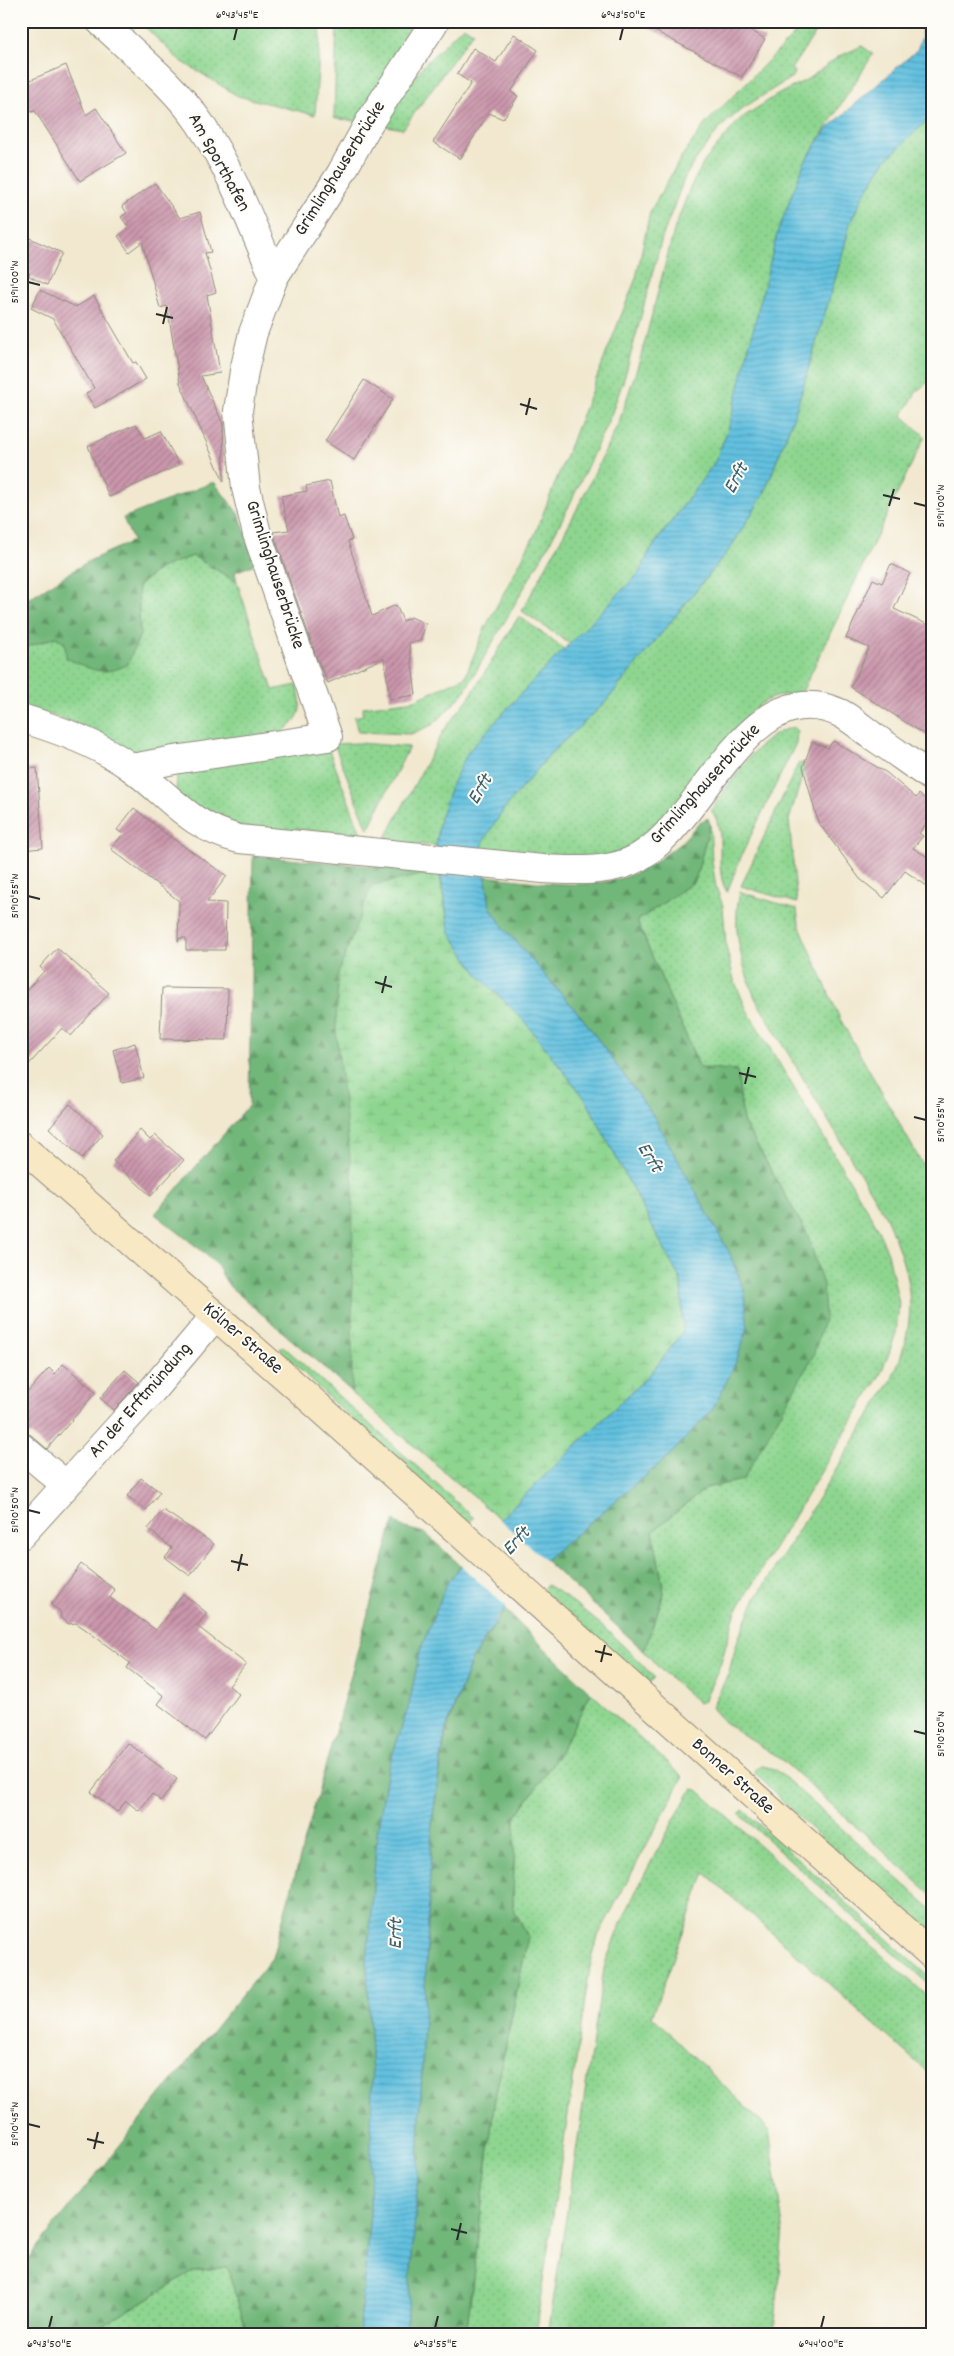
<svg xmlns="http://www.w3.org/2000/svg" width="954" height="2356" font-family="Dekko,sans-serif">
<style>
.grass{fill:url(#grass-dots);stroke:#5c805e}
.forest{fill:url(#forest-firs);stroke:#4e7152}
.wetland{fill:url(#wetland-marsh);stroke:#5c805e}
.water{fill:url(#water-rules);stroke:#467686}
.pier{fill:#f1e8cf}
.building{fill:url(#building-hatch)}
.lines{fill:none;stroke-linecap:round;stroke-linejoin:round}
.minor-casing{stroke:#8e8a7d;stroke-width:30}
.secondary-casing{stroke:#8e8a7d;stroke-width:30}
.minor{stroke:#fff;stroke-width:28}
.secondary{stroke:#f8e8c3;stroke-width:28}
.ticks{fill:none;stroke:#2b2b2b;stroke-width:2}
.labels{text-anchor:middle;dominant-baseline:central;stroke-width:4;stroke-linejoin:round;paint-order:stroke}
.street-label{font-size:19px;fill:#2b2b2b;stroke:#fdfcf7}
.water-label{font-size:20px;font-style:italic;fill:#3e606a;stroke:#fdfcf7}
.neatline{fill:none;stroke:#2b2b2b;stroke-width:2}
.ticks-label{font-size:12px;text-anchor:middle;fill:#2b2b2b}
</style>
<defs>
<pattern id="grass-dots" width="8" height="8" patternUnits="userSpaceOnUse" patternTransform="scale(1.25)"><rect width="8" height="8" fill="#8ed690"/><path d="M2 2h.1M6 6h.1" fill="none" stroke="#7bb87c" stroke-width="1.8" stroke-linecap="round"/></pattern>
<pattern id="forest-firs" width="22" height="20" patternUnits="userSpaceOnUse" patternTransform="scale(1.25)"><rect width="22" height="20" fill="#72b77a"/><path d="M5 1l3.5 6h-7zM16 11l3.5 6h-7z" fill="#5e9564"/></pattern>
<pattern id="wetland-marsh" width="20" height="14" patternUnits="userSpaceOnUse" patternTransform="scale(1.25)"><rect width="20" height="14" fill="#8ed690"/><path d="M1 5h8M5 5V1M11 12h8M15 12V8" fill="none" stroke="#7bb87c"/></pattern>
<pattern id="water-rules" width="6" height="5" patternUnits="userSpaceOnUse" patternTransform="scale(1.25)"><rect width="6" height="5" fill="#62c1e0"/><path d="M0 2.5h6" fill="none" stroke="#519db6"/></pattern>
<pattern id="building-hatch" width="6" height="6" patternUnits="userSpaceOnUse" patternTransform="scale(1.25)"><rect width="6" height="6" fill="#cb96ac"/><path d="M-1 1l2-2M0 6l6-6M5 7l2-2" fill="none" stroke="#a57b8c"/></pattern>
</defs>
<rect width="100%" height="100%" fill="#fdfcf7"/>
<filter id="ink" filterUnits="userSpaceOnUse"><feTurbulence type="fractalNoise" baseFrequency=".02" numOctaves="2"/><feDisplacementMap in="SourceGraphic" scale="10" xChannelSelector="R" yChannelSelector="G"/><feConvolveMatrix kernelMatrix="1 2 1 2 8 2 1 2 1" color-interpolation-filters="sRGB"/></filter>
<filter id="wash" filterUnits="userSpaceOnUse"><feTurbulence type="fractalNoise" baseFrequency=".0096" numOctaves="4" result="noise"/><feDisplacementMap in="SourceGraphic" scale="20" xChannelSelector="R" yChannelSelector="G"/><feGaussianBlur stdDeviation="1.12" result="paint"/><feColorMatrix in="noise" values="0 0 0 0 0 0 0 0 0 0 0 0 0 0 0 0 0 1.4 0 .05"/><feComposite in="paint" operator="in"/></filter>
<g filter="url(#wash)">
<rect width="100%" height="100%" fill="#f1e8cf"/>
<!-- grass -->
<g class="grass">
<path d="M139 21H321L315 115 238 96 178 59Z"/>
<path d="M337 21H425L361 122 334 118Z"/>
<path d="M808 21H823L791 69 795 72 792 77 743 108 720 128 694 162 684 179 662 238 625 376 611 415 569 506 547 548 463 694 434 724 411 734 358 732 354 717 363 715V707L415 700 465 677 484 630 535 534 636 278 650 212 682 156 705 124Z"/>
<path d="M463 26 473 32 403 129 381 125 422 67Z"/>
<path d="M862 46 873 54 804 163 729 427 715 462 650 550 639 573 570 644 522 611 576 511 619 422 641 356 675 227 690 188 704 162 740 119 777 95 808 79 838 57Z"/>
<path d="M933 115V378L917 391 902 416 925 436 802 692C792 694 781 695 772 698 754 705 739 723 727 739 694 781 666 839 611 855 577 865 518 854 482 850L484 839 504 809 551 753 604 704 729 550 764 494 796 410 842 256 850 223 865 192 886 160Z"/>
<path d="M193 556 237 582 273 690 297 685C304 710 301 719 279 734L144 753 132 752 72 722 21 705V649L56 637 65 643 140 635 138 586 160 568Z"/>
<path d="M519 616 564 649 468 752 440 818 436 846 397 843 385 839 444 730 471 695Z"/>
<path d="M793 727 797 731 796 743 743 852 727 892C712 867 729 833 711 810 733 781 756 736 793 727Z"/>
<path d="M360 743 409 747 368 829 334 744Z"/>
<path d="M327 745 362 836 297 829 288 834 243 827 214 819 176 794 177 774 185 768Z"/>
<path d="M803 763 805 767 789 820 797 903 741 886 798 764Z"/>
<path d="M710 824 712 862 716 887 723 906 726 946 734 980 747 1010 874 1221 888 1253 899 1304 896 1333 888 1356 880 1375 736 1611 720 1665 704 1701 698 1703 660 1669 644 1651 664 1593 653 1531 706 1488 743 1479 808 1235 743 1121 737 1070 700 1069 637 921 695 881Z"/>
<path d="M740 892 797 909 799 924 840 1019 933 1183V1896L783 1761 724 1722 712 1709 713 1704 728 1675 738 1639 755 1600 891 1381C920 1317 913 1280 886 1217L755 998C742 964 731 929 740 892Z"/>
<path d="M283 1346 474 1518 468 1523 331 1400 280 1349Z"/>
<path d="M547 1585C588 1609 621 1643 654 1677L649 1683 542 1590Z"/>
<path d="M591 1693 683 1777 598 1936 590 1967 535 2335H466L495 2098 528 1937 513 1907 515 1818 559 1754Z"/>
<path d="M763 1766 774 1769 783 1776 933 1910V1937L808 1826 754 1772 756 1768Z"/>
<path d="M693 1789 698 1790 933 2001V2077L705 1873 652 2016 769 2130 783 2228 774 2335H548L604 1968C624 1906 658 1850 689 1793Z"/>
<path d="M743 1810 933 1980V1988L739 1814Z"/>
<path d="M227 2267 248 2335H88L193 2271Z"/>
</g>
<!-- forest -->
<g class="forest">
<path d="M214 482 240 516 255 564 235 572 237 582 193 556 160 568 138 586 140 635 127 665C101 677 91 669 66 658L65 643 56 637 21 649V603L89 561 133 541 123 518Z"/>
<path d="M708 818 710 824 695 881 637 921 700 1068 737 1070 743 1121 808 1235 823 1285 825 1317 813 1356 743 1480 706 1488 653 1531 664 1593 644 1651 545 1560 669 1456 713 1409 735 1364 748 1328 744 1290 729 1252 654 1117 584 1020 504 928 490 907 484 876C536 881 602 896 649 866 658 860 668 853 677 846 688 837 694 825 708 818Z"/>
<path d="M253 856 439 872 480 977 526 1023 500 1519 228 1285 217 1265 202 1251 155 1214 249 1105Z"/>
<path d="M394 1520 405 1528 425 1533 461 1566 447 1583 420 1651 409 1705 388 1769 377 1833 367 1965 372 2077 370 2214 359 2335H248L227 2267 193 2271 88 2335H21V2267L272 1958Z"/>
<path d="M505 1610 591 1693 559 1754 515 1818 513 1907 528 1937 495 2098 466 2335H406L417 2191 432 1822 446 1732 472 1659Z"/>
</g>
<!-- wetland -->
<path class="wetland" d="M439 872 450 933 480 977 526 1023 586 1100 681 1281 683 1332 652 1372 500 1519 352 1393 353 1185 336 1030 338 974 372 885Z"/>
<!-- water -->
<path class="water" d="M921 21H933V115L886 160 865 192 850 223 842 256 796 410 764 494 729 550 604 704 551 753 504 809 484 840 482 850 490 907 504 928 584 1020 654 1117 729 1252 744 1290 748 1328 735 1364 713 1409 669 1456 545 1560 497 1619 472 1659 445 1732 432 1822 417 2191 406 2335H359L370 2214 372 2077 367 1965 377 1833 388 1769 409 1705 420 1651 447 1583 500 1519 652 1372 683 1332 681 1281 586 1100 526 1023 480 977 450 933 436 846 440 818 452 784 468 752 527 687 639 573 650 551 715 462 729 427 777 234 804 163 827 129 917 50 922 37Z"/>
<!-- pier -->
<path class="pier" d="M498 1518 547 1562 509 1609 459 1564Z"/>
<g id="blocks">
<!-- building -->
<g class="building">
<path d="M636 21H736L765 39 742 77Z"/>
<path d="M514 34 538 50 511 92 518 96 503 119 489 113 460 159 433 142 471 83 457 74 473 48 496 62Z"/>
<path d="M66 65 86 115 96 108 126 153 80 181 35 111 31 112 21 88V84Z"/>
<path d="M155 183 180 218 200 212 211 252 205 253 216 292 207 295 220 373 201 376 223 424 224 482 180 383 167 306 160 308 142 242 129 252 118 236 129 228 121 217 127 213 122 206Z"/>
<path d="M21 234 62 253 47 285 29 276 30 273 21 269Z"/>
<path d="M40 290 76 307 94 296 133 363 136 362 146 379 95 408 86 394 94 388 53 319 31 308Z"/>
<path d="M364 380 393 399 354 460 325 441Z"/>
<path d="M136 424 145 438 161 431 179 465 109 497 88 446Z"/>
<path d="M330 481 338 518 344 516 352 540 348 541 372 616 396 605 403 621 411 617 426 624 420 641 409 643 416 695 390 699 384 658 328 683 316 656 273 532 289 530 281 496 307 491 306 486Z"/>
<path d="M891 564 910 573 894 609 933 627V740L851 687 869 648 846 638 873 579 882 583Z"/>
<path d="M833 741 887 773 916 798 919 794 933 805V816L919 833 923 836 913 848 933 860V890L905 871 884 898 860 879 818 822 803 767 812 742 828 748Z"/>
<path d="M37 768 43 848 21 850V769Z"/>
<path d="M134 808 166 834 227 876 207 902 226 903 225 950H186V938H180L178 941 179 901 111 849 123 834 117 830Z"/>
<path d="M57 948 109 993 71 1036 62 1028 21 1073V996L44 971 40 967Z"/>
<path d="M162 988 228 989 227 1040 160 1039Z"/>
<path d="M135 1043 144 1078 122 1083 113 1050Z"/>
<path d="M70 1104 103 1134 82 1158 49 1128Z"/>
<path d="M140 1130 150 1140 155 1135 184 1160 151 1196 113 1161Z"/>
<path d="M63 1364 96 1392 47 1449 31 1435 21 1432V1400L49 1368 55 1374Z"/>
<path d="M125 1370 139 1382 114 1410 100 1398Z"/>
<path d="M141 1478 160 1492 146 1510 127 1496Z"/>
<path d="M163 1510 214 1544 190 1576 165 1557 172 1548 148 1529Z"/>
<path d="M81 1564 115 1590 110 1598 156 1630 183 1594 207 1613 197 1626 246 1664 229 1686 239 1694 205 1740 158 1704 164 1696 127 1668 130 1663 85 1629 76 1623 69 1624 61 1618 60 1611 51 1605Z"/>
<path d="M128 1743 177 1779 161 1801 152 1794 139 1811 126 1801 117 1812 91 1792Z"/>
</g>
</g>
</g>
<g filter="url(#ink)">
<use href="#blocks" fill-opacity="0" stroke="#8e8a7d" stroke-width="1"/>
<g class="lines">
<defs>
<g id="minor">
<path d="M100 21C133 53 173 84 199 122 231 169 252 225 274 277"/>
<path d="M21 718C60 730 99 744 132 768 172 798 189 826 239 839L543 869C571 870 601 873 629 862 703 832 743 670 840 713 852 719 863 729 874 737 894 750 913 765 933 778"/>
<path d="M132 768 174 760 328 737 257 534 246 488 238 411 244 371 253 333 274 277 340 175 370 121 435 21"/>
<path d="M21 1447 66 1485"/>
<path d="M21 1535 149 1394 215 1316"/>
</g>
<path id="secondary" d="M21 1146 290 1381 933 1956"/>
</defs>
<!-- minor casing -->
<use href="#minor" class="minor-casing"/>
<!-- secondary casing -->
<use href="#secondary" class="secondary-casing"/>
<!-- minor -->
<use href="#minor" class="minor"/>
<!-- secondary -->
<use href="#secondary" class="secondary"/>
</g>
</g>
<!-- ticks -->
<path class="ticks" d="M234 40 237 28M620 40 623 28M28 282 40 285M156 314 173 318M163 324 167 307M520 404 537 409M526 415 530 398M883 495 900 499M914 503 926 506M889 506 894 489M28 896 40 899M375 982 392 987M382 993 386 976M739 1073 756 1077M745 1084 749 1067M914 1117 926 1120M28 1510 40 1513M231 1561 248 1565M238 1571 242 1554M595 1651 612 1655M601 1662 605 1645M914 1731 926 1734M28 2124 40 2127M87 2139 104 2143M94 2149 98 2132M451 2229 467 2233M457 2240 461 2223M49 2328 52 2316M435 2328 438 2316M821 2328 824 2316"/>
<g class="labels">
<!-- street labels -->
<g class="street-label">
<text transform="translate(218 163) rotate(61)">Am Sporthafen</text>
<text transform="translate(341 169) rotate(-58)">Grimlinghauserbrücke</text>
<text transform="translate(274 575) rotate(72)">Grimlinghauserbrücke</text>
<text transform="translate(706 785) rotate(-48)">Grimlinghauserbrücke</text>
<text transform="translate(242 1339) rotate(41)">Kölner Straße</text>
<text transform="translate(141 1401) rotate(-49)">An der Erftmündung</text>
<text transform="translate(732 1777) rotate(42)">Bonner Straße</text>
</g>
<!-- water labels -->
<g class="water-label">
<text transform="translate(737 479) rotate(-61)">Erft</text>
<text transform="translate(481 790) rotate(-59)">Erft</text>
<text transform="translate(649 1158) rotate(59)">Erft</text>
<text transform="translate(517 1542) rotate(-47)">Erft</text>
<text transform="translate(397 1934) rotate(-89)">Erft</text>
</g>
</g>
<!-- margin -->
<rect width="954" height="2356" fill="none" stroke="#fdfcf7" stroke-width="55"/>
<rect x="28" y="28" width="898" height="2300" class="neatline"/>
<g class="ticks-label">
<text x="237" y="18">6°43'45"E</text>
<text x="623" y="18">6°43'50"E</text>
<text transform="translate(14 282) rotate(-90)" y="4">51°11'00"N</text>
<text transform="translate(940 506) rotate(-90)" y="4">51°11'00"N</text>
<text transform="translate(14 896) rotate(-90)" y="4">51°10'55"N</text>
<text transform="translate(940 1120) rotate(-90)" y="4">51°10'55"N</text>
<text transform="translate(14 1510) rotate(-90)" y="4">51°10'50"N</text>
<text transform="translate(940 1734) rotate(-90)" y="4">51°10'50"N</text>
<text transform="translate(14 2124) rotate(-90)" y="4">51°10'45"N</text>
<text x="49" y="2347">6°43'50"E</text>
<text x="435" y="2347">6°43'55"E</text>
<text x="821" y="2347">6°44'00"E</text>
</g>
</svg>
